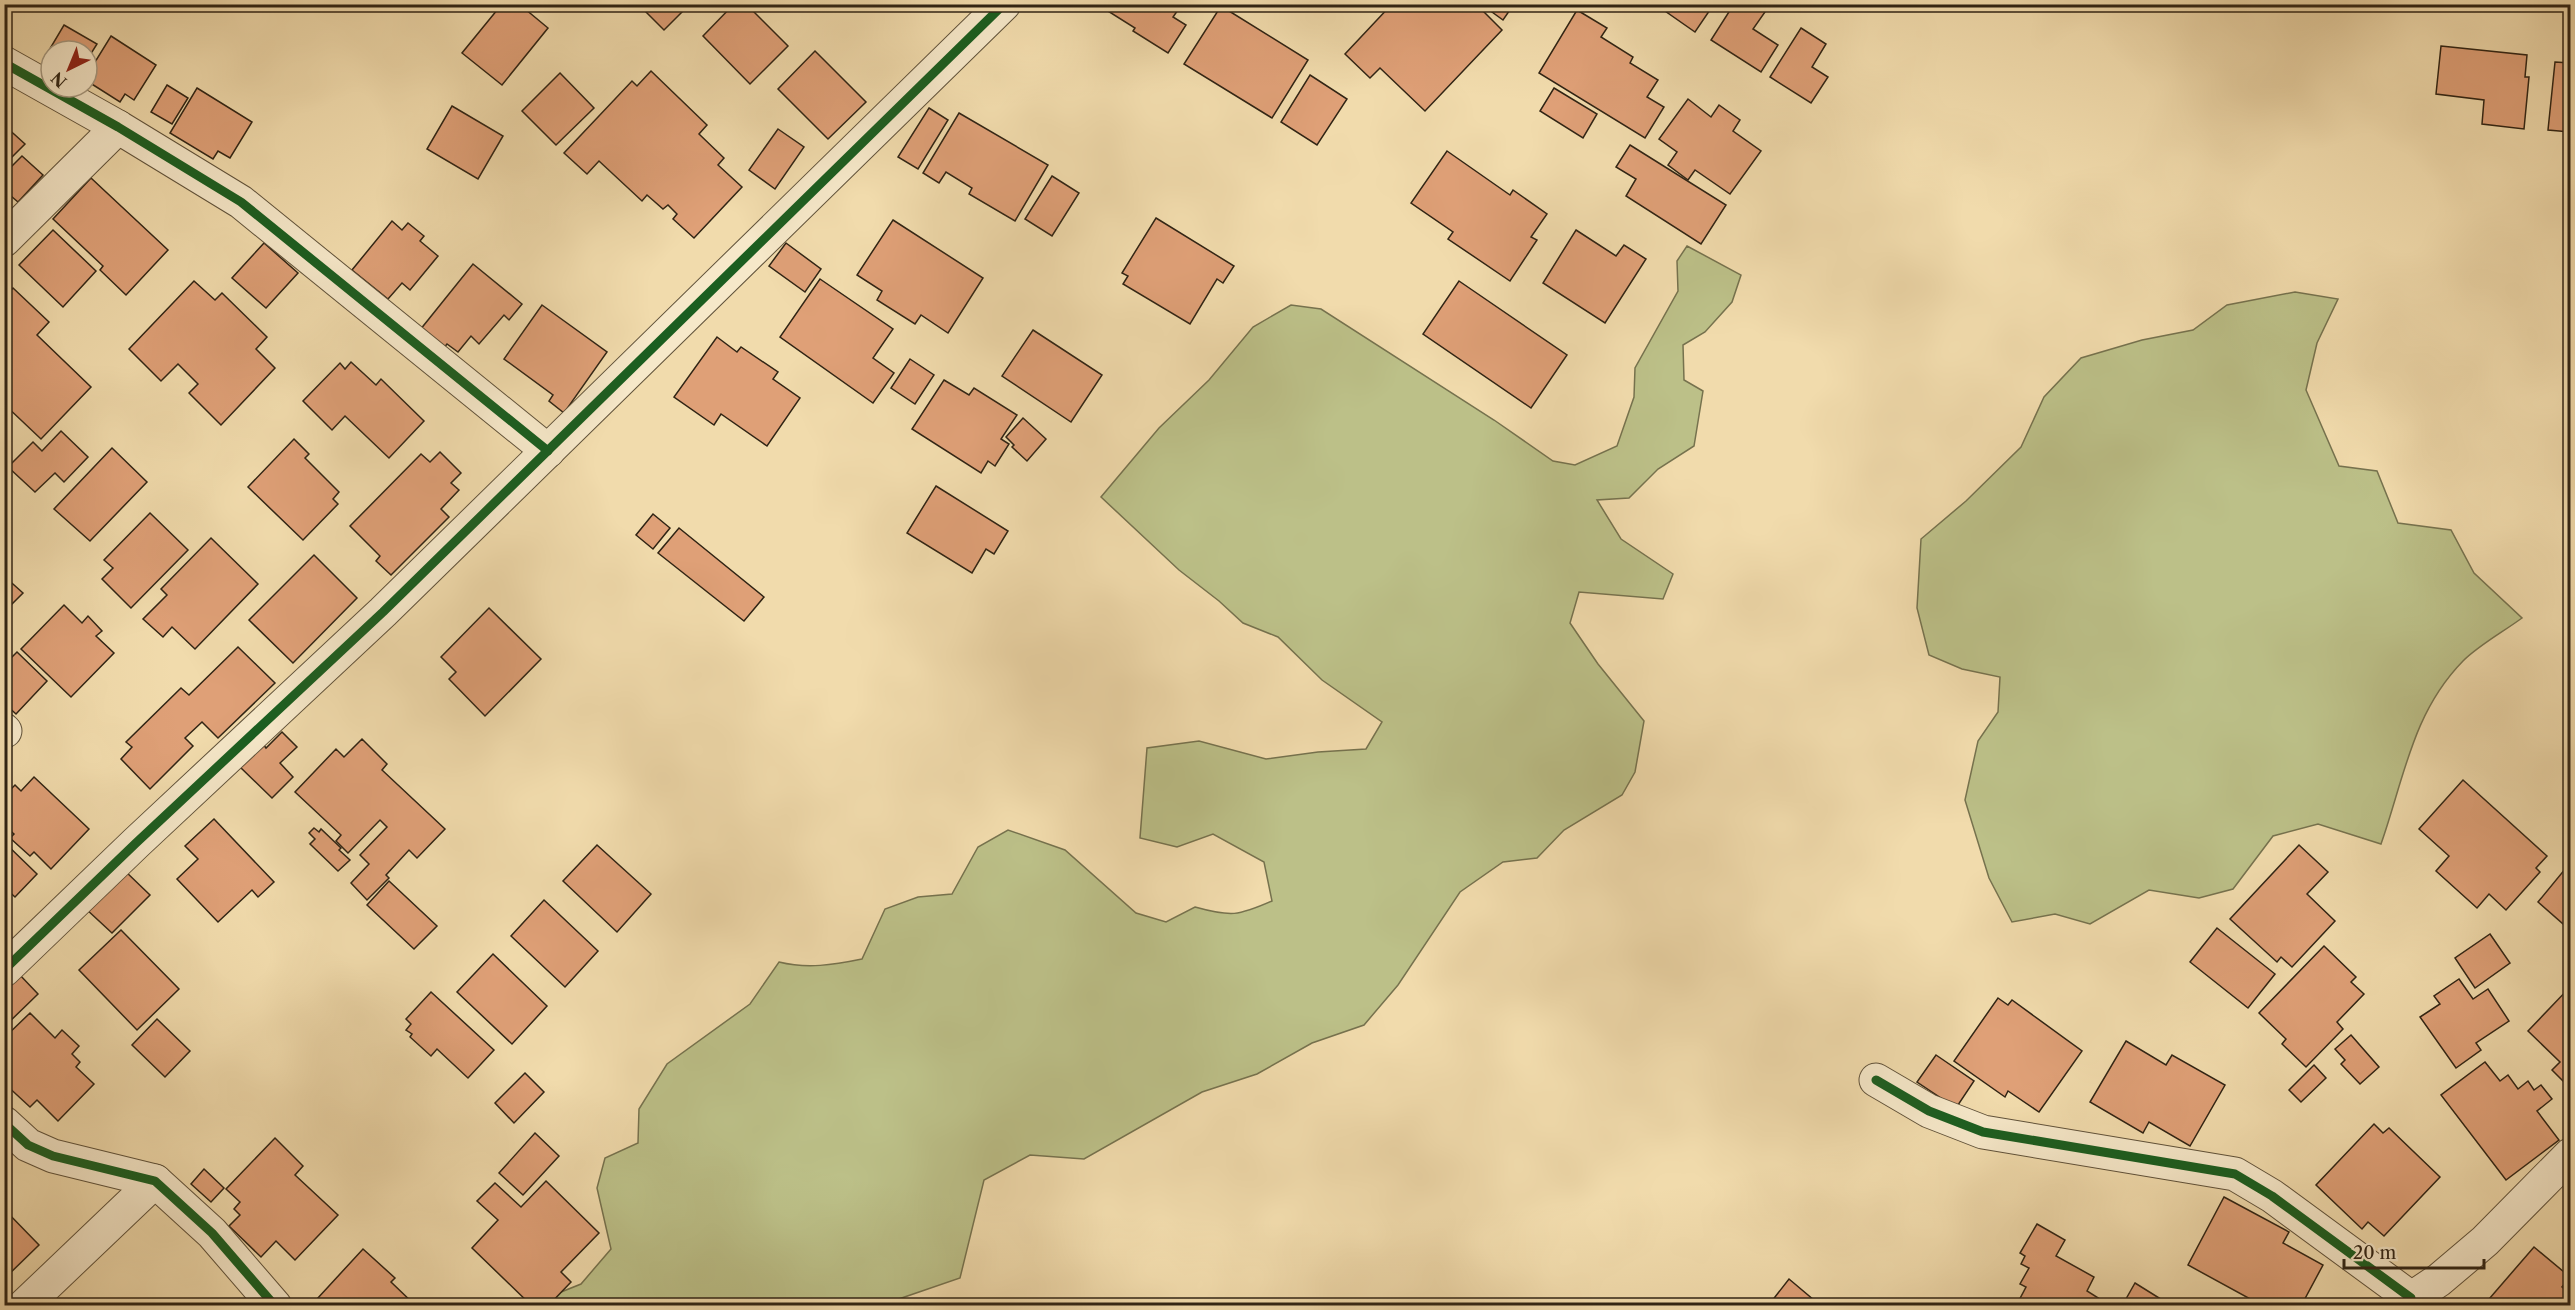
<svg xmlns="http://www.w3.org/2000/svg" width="2575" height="1310" font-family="'Libre Caslon Text',serif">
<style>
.green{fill:#bcc088;stroke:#76724e;stroke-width:1.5}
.building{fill:#dfa077;stroke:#302414;stroke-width:1.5}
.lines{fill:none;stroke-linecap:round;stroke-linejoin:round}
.minor-casing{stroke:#60523a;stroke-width:35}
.minor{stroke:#f6e8c9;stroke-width:33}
.cycleway-casing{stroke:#f6e8c9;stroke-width:13}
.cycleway{stroke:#1b5e20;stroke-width:9}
</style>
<rect width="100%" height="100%" fill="#f1dbac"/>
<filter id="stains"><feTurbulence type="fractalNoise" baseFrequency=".00333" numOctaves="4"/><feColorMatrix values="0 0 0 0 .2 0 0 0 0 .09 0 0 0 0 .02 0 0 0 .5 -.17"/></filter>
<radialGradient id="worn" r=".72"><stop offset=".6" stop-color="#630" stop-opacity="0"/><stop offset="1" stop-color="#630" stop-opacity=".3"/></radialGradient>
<!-- green -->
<g class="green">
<path d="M1687 246 1741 275 1732 302 1705 332 1683 345 1684 380 1703 391 1694 446 1658 469 1629 498 1597 500 1621 539 1673 574 1663 599 1579 592 1570 623 1598 664 1644 721 1635 772 1622 795 1564 830 1537 858 1503 862 1460 892 1398 985 1364 1025 1312 1043 1257 1074 1202 1092 1084 1159 1030 1155 984 1180 960 1278 893 1301 890 1305 526 1306 581 1284 611 1249 597 1188 605 1158 638 1143 639 1109 667 1064 750 1004 779 962C807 969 833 965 862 959L885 909 918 897 952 894 978 847 1008 830 1065 850 1136 913 1166 922 1195 907C1231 917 1238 916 1272 901L1264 862 1213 834 1177 847 1140 838 1147 748 1199 741 1266 759 1318 752 1366 749 1382 722 1322 680 1278 637 1243 623 1219 601 1179 570 1101 497 1159 428 1209 380 1253 327 1291 305 1321 309 1494 420 1553 461 1575 465 1617 446 1634 397 1635 368 1678 291 1677 261Z"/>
<path d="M2295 292 2338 299 2317 343 2306 390 2339 466 2377 471 2398 523 2451 530 2474 573 2522 618C2503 632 2479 645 2463 661 2412 713 2404 779 2381 844L2318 824 2273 836 2233 889 2199 898 2149 890 2090 924 2055 914 2012 922 1989 878 1965 800 1978 741 1998 712 2000 677 1962 669 1929 655 1917 608 1921 539 1966 501 2021 447 2044 397 2081 358 2142 340 2193 330 2227 305Z"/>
</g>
<!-- building -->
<g class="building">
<path d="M502 4H519L548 28 502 85 462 53Z"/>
<path d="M638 4H690L664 30Z"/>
<path d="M734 4H746L788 46 750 84 703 36Z"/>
<path d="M1105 4H1177L1180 7 1173 17 1186 25 1168 53 1133 31 1135 28 1103 8Z"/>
<path d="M1392 4H1476L1502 30 1425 111 1380 68 1370 78 1345 54Z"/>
<path d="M1481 4H1514L1503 20Z"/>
<path d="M1655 4H1714L1695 32Z"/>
<path d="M1734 4H1753L1765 12 1753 29 1778 45 1761 72 1711 40Z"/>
<path d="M1221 6 1308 60 1272 118 1184 64Z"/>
<path d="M1577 10 1607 28 1601 37 1633 57 1630 63 1658 80 1647 97 1664 107 1645 138 1539 73Z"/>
<path d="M64 25 97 44 87 60V51H51V61L45 57Z"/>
<path d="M1801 28 1826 44 1812 67 1828 77 1811 103 1770 77Z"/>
<path d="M111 36 156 65 134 100 125 94 120 102 87 81V75Z"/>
<path d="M2441 46 2527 55 2525 77H2529L2524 129 2482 124 2484 100 2436 94Z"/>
<path d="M815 51 866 102 828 139 778 89Z"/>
<path d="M2555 62 2570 63V132L2548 130Z"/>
<path d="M651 71 707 125 699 134 724 158 718 165 742 187 694 238 673 219 677 214 668 205 663 209 647 195 642 201 599 161 587 174 564 153 632 81 637 86Z"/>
<path d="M560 73 594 108 556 145 522 111Z"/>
<path d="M1310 75 1347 99 1317 145 1281 122Z"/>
<path d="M167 85 188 98 172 124 151 112Z"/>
<path d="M197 88 252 122 230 158 218 151 213 159 170 133Z"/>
<path d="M1554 88 1597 114 1583 138 1540 111Z"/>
<path d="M1688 99 1711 117 1719 105 1740 120 1733 131 1761 151 1730 194 1695 170 1688 180 1668 165 1677 152 1659 139Z"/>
<path d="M452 106 503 136 478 179 427 149Z"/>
<path d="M929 108 948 120 918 169 898 157Z"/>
<path d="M959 113 1048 165 1015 221 969 194 972 188 946 172 939 183 923 173Z"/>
<path d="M4 125 25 144 4 165Z"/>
<path d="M778 129 804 147 775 189 749 170Z"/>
<path d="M1630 145 1726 205 1701 244 1626 196 1636 179 1616 167Z"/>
<path d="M1447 151 1510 195 1513 190 1547 214 1531 237 1537 240 1510 281 1448 239 1453 232 1411 203Z"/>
<path d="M22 156 43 175 18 202 4 190V185L8 181 4 178V174Z"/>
<path d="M1052 176 1079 193 1052 236 1025 219Z"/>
<path d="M91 178 168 250 126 295 100 270 103 266 53 219Z"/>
<path d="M1156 218 1234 266 1223 283 1217 279 1190 324 1123 284 1128 276 1122 273Z"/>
<path d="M893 220 983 278 948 333 921 315 915 324 877 300 882 291 857 275Z"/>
<path d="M392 221 402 230 408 223 424 236 420 241 438 256 410 290 402 283 388 299 352 270Z"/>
<path d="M53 230 96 271 63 307 19 265Z"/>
<path d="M1576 230 1616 256 1624 245 1646 259 1605 323 1543 283Z"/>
<path d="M264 243 298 273 266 308 232 278Z"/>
<path d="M786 243 821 269 805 292 769 266Z"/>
<path d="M473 264 522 304 509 320 504 315 479 344 471 336 458 352 447 344 443 349 420 330Z"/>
<path d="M820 279 893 329 873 358 894 373 873 403 780 337Z"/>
<path d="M194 281 215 300 222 293 267 337 256 349 275 368 221 425 189 393 198 384 178 364 161 381 129 349Z"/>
<path d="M1459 281 1567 355 1531 408 1423 334Z"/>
<path d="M13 288 49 322 37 335 91 387 41 439 4 404V297Z"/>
<path d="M542 305 607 352 564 413 549 401 553 395 504 359Z"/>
<path d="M1033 330 1102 375 1071 422 1002 376Z"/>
<path d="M717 337 737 352 741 347 778 372 773 379 800 398 767 446 721 414 714 425 674 397Z"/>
<path d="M910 359 934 375 915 404 891 388Z"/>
<path d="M351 362 376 385 381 379 424 421 389 458 345 416 332 430 303 401 340 363 345 369Z"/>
<path d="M944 380 969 395 974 388 1017 415 1001 439 1009 444 995 466 988 461 981 473 912 429Z"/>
<path d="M1023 418 1046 439 1027 461 1012 447 1014 445 1006 437Z"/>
<path d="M61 431 88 457 64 482 55 473 35 492 8 467 33 442 42 451Z"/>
<path d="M294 439 309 454 305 458 339 492 333 499 338 504 303 540 248 487Z"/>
<path d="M112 448 147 482 90 541 54 509Z"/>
<path d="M440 452 461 473 451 483 459 490 441 509 449 517 391 575 376 561 380 556 350 526 421 454 430 462Z"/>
<path d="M936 486 1008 531 994 554 986 549 972 573 907 533Z"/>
<path d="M150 513 188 550 131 608 102 579 113 568 104 560Z"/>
<path d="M653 514 670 528 653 549 636 535Z"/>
<path d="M679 528 764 597 744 621 658 553Z"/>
<path d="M211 538 258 584 195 649 172 627 163 637 143 619 167 595 161 589Z"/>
<path d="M314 555 357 598 293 663 249 620Z"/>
<path d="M4 576 23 593 4 612Z"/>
<path d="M64 605 82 623 88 616 102 631 96 636 114 653 71 697 21 649Z"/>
<path d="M489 608 541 659 485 716 449 679 456 672 441 657Z"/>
<path d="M238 647 275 683 218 738 202 722 185 738 193 746 150 789 121 759 132 747 126 742 181 688 189 695Z"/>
<path d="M17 652 47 681 16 714 4 703V665Z"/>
<path d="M282 732 297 747 280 763 293 777 272 798 240 767 263 744 266 748Z"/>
<path d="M362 739 387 764 382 770 445 829 417 858 409 850 386 875 389 878 367 900 351 883 369 864 360 855 387 827 380 820 348 853 336 841 341 835 295 792 336 749 344 757Z"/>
<path d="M34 777 89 829 51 869 34 852 30 856 10 838 14 834 4 825V796L15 785 21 791Z"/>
<path d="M2463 780 2547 856 2536 868 2540 872 2506 910 2489 894 2477 908 2436 871 2449 856 2419 829Z"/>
<path d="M214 819 274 882 258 897 252 890 218 922 177 879 198 859 185 846Z"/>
<path d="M314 828 319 832 321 829 341 848 339 850 350 860 338 871 310 844 315 839 309 833Z"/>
<path d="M4 842 37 874 15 897 4 887Z"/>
<path d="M597 845 651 894 617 932 563 881Z"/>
<path d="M2299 845 2328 872 2307 894 2335 921 2292 967 2281 957 2277 962 2230 919Z"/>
<path d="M2570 863V930L2538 902Z"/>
<path d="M124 870 150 895 112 933 85 908Z"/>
<path d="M389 881 437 926 414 949 367 905Z"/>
<path d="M544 900 598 951 565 987 511 936Z"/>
<path d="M2217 928 2275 974 2248 1008 2190 962Z"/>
<path d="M121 930 179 989 137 1030 79 970Z"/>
<path d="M2490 934 2510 963 2475 988 2455 958Z"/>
<path d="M2324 946 2356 977 2351 982 2364 994 2337 1022 2343 1029 2306 1067 2282 1044 2286 1039 2259 1013Z"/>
<path d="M493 954 547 1006 512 1044 457 992Z"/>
<path d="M18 973 38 994 4 1027V987Z"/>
<path d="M2459 979 2473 999 2488 989 2509 1021 2476 1043 2481 1050 2456 1068 2420 1017 2440 1004 2434 996Z"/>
<path d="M2570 987V1088L2552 1070 2560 1062 2528 1031Z"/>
<path d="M431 992 494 1050 468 1078 437 1049 431 1056 410 1037 412 1034 406 1030 411 1024 406 1019Z"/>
<path d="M1998 998 2008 1005 2012 1000 2082 1051 2039 1112 2008 1091 2005 1097 1954 1061Z"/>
<path d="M30 1013 55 1038 62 1030 79 1046 72 1054 80 1062 76 1067 94 1084 58 1121 37 1100 30 1107 4 1083V1038Z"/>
<path d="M157 1019 190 1051 165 1077 132 1045Z"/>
<path d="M2351 1035 2379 1067 2360 1084 2341 1064 2345 1060 2335 1049Z"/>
<path d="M2126 1041 2166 1065 2172 1055 2225 1085 2190 1146 2149 1122 2143 1133 2090 1102Z"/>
<path d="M1936 1055 1974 1081 1956 1108 1917 1082Z"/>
<path d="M2485 1062 2500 1081 2508 1075 2518 1089 2528 1081 2534 1090 2541 1085 2552 1099 2537 1111 2559 1140 2506 1180 2441 1095Z"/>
<path d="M2314 1065 2326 1078 2301 1102 2289 1090Z"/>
<path d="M525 1073 544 1092 514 1123 495 1103Z"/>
<path d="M2374 1124 2383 1133 2389 1128 2440 1177 2384 1236 2368 1222 2362 1229 2316 1185Z"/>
<path d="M535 1133 559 1156 523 1195 499 1173Z"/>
<path d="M275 1138 303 1166 295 1175 338 1215 295 1260 276 1241 261 1257 229 1226 240 1215 234 1209 240 1202 226 1189Z"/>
<path d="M204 1169 224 1188 211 1202 191 1184Z"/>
<path d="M546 1181 599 1233 561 1272 571 1282 548 1306H532L472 1248 498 1220 477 1201 495 1183 521 1207Z"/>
<path d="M2224 1197 2289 1232 2283 1243 2323 1265 2301 1306H2263L2188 1265Z"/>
<path d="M4 1209 39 1245 4 1279Z"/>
<path d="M2037 1224 2065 1240 2056 1256 2094 1277 2087 1291 2111 1306H2016L2026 1287 2020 1284 2029 1268 2021 1264 2025 1256 2020 1253Z"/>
<path d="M2534 1247 2570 1277 2562 1287 2570 1294V1306H2483Z"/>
<path d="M363 1249 395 1278 391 1282 416 1306H324L317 1299Z"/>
<path d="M1789 1279 1821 1306H1768Z"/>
<path d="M2135 1283 2172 1306H2122Z"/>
</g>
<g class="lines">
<defs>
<g id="minor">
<path d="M4 63 118 127 241 202 548 451"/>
<path d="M4 240 118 127"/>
<path d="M4 730 5 731"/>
<path d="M4 970 136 843 383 612 1004 4"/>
<path d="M1876 1080 1929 1111 1983 1132 2235 1174 2272 1196 2411 1298"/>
<path d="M4 1123 28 1145 53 1156 155 1181 212 1233 275 1306"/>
<path d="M24 1306 155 1181"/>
<path d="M2400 1306 2439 1280 2485 1241 2570 1155"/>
</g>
</defs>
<!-- minor casing -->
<use href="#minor" class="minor-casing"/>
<!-- minor -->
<use href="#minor" class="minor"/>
<defs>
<g id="cycleway">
<path d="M4 63 118 127 241 202 548 451"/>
<path d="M4 970 136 843 383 612 1004 4"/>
<path d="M1876 1080 1929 1111 1983 1132 2235 1174 2272 1196 2411 1298"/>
<path d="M4 1123 28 1145 53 1156 155 1181 212 1233 275 1306"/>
</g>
</defs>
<!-- cycleway casing -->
<use href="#cycleway" class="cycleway-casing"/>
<!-- cycleway -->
<use href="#cycleway" class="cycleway"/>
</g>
<!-- margin -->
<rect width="2575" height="1310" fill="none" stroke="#f1dbac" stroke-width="24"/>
<rect x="6" y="6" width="2563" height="1298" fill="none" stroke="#302414" stroke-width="3"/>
<rect x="12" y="12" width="2551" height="1286" fill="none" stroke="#302414" stroke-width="1.5"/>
<!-- north arrow -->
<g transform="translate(69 69) rotate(223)"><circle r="28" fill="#f6e8c9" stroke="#a79a81" stroke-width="1.5"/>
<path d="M0-4.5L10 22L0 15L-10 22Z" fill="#8f2418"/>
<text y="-9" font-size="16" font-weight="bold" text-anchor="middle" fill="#302414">N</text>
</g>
<!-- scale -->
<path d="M2344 1259v9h140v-9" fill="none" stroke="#302414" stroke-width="3"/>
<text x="2353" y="1259" font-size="18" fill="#302414" stroke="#f6e8c9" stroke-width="4.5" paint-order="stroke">20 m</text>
<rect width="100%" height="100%" filter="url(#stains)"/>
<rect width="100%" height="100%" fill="url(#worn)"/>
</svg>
